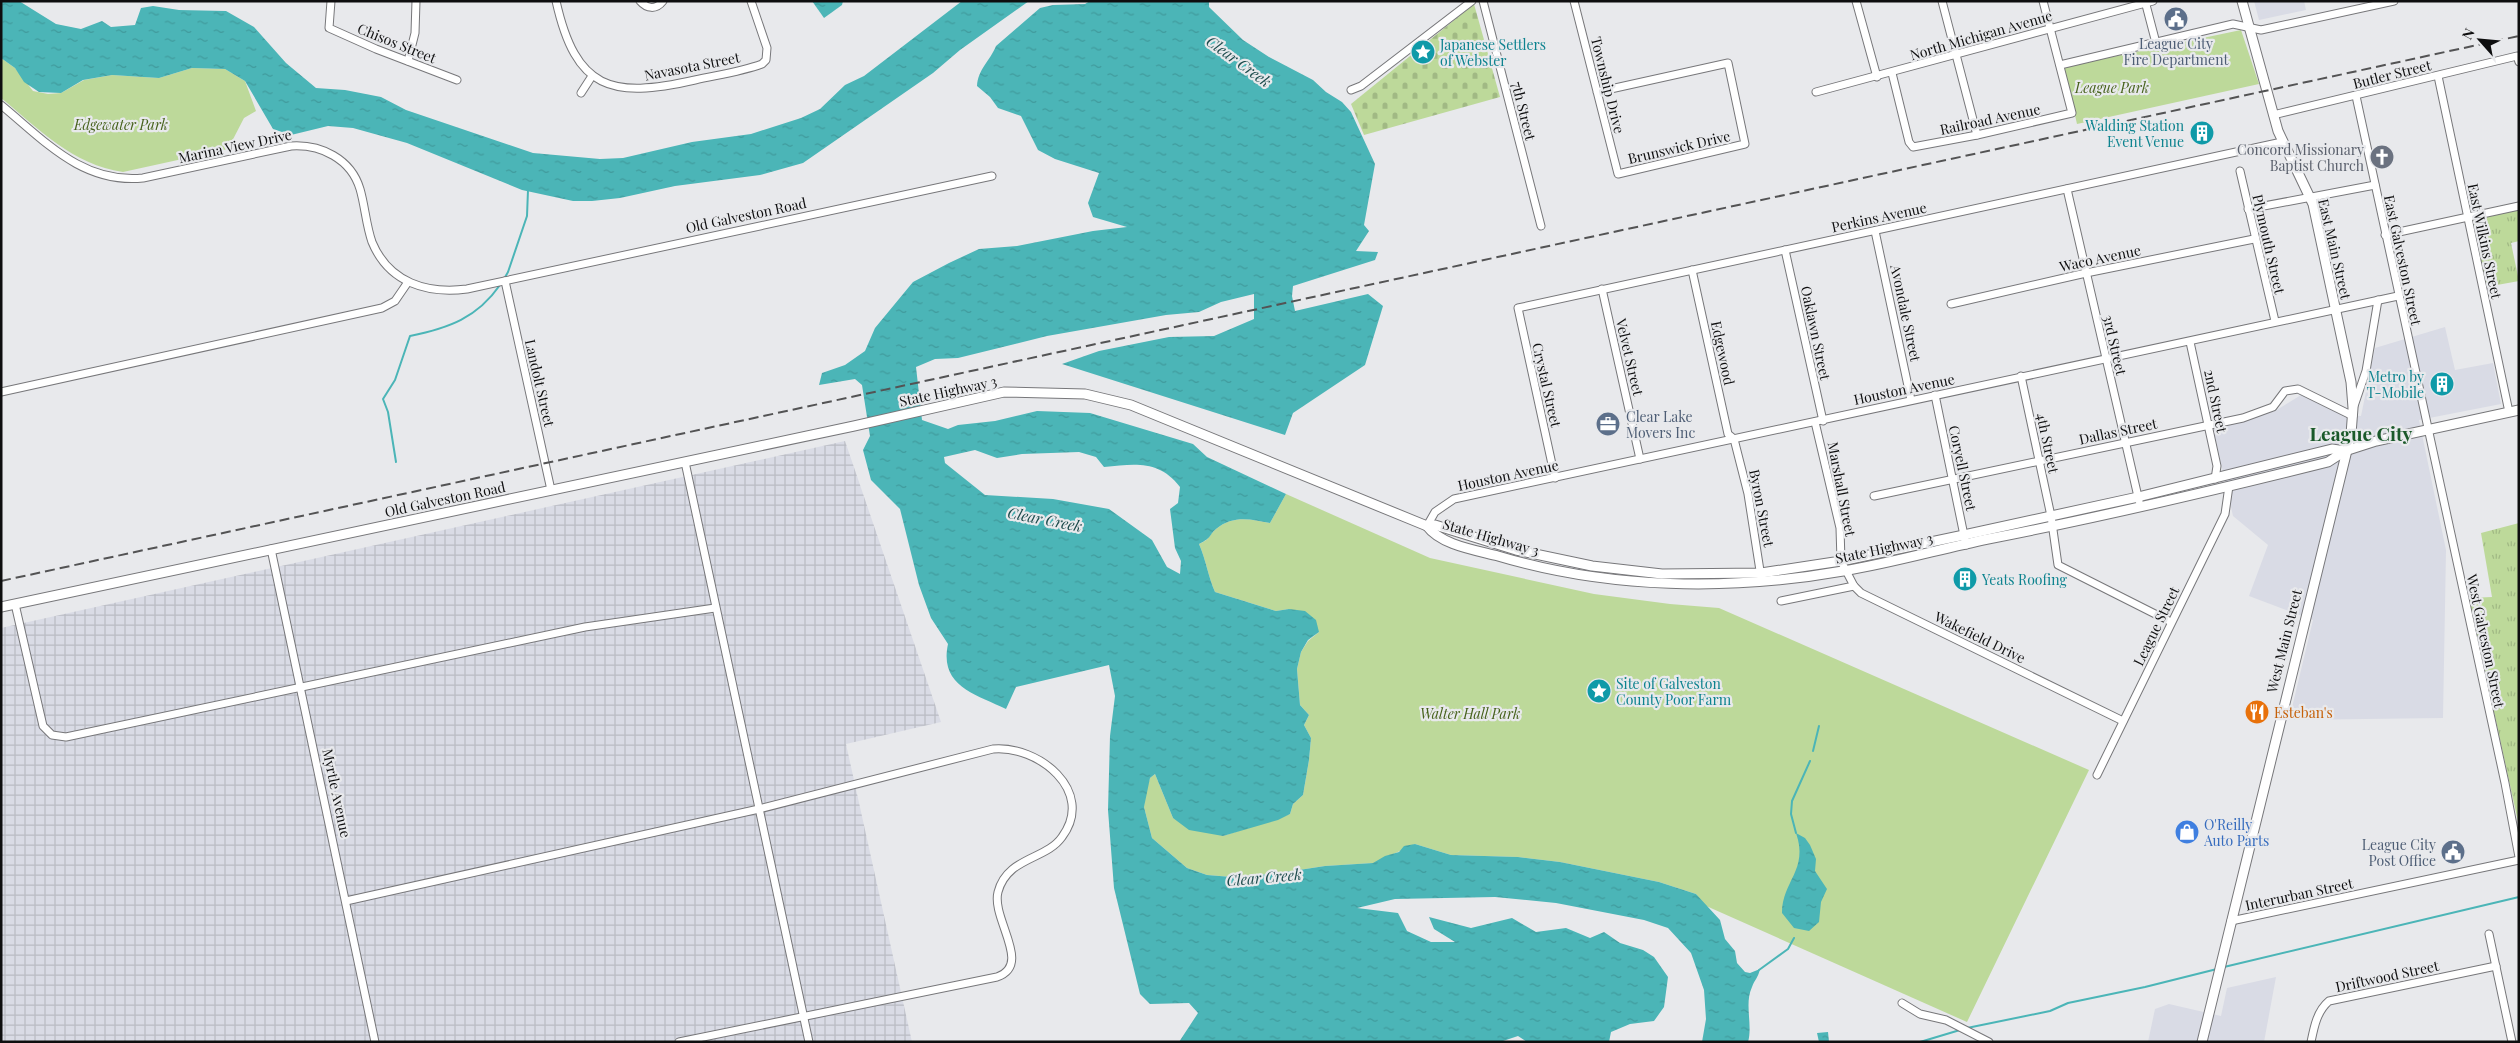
<svg xmlns="http://www.w3.org/2000/svg" width="2520" height="1043" font-family="'Playfair Display',serif">
<style>
.built{fill:#d9dbe5}
.industrial{fill:url(#industrial-grid)}
.grass{fill:url(#grass-tufts)}
.cemetery{fill:url(#cemetery-stones)}
.green{fill:#bdd99a}
.water{fill:url(#water-ripples);fill-rule:evenodd}
.lines{fill:none;stroke-linecap:round;stroke-linejoin:round}
.stream{stroke:#4bb5b7;stroke-width:2}
.minor-casing{stroke:#77777a;stroke-width:9}
.major-casing{stroke:#77777a;stroke-width:11}
.minor{stroke:#fff;stroke-width:7}
.major{stroke:#fff;stroke-width:9}
.rail{stroke:#535354;stroke-width:2;stroke-dasharray:10 5;stroke-linecap:butt}
.labels{text-anchor:middle;dominant-baseline:central;stroke-width:4.5;stroke-linejoin:round;paint-order:stroke}
.street-label{font-size:14px;fill:#0e0e0f;stroke:#e8e9ec}
.service-label{font-size:14px;fill:#4e5e75;stroke:#e8e9ec}
.culture-label{font-size:14px;fill:#0d838f;stroke:#e8e9ec;text-anchor:start}
.park-label{font-size:14px;font-style:italic;fill:#47621c;stroke:#e8e9ec}
.worship-label{font-size:14px;fill:#5b616d;stroke:#e8e9ec;text-anchor:end}
.food-label{font-size:14px;fill:#c56008;stroke:#e8e9ec;text-anchor:start}
.shop-label{font-size:14px;fill:#366cbe;stroke:#e8e9ec;text-anchor:start}
.water-label{font-size:15px;font-style:italic;fill:#1c4b4c;stroke:#e8e9ec}
.district-label{font-size:19px;font-weight:bold;fill:#1a592a;stroke:#e8e9ec}
</style>
<defs>
<pattern id="industrial-grid" width="8" height="8" patternUnits="userSpaceOnUse" patternTransform="scale(1.25)"><rect width="8" height="8" fill="#d9dbe5"/><path d="M0 4h8M4 0v8" fill="none" stroke="#b9bbc3"/></pattern>
<pattern id="grass-tufts" width="24" height="20" patternUnits="userSpaceOnUse" patternTransform="scale(1.25)"><rect width="24" height="20" fill="#bdd99a"/><path d="M3 7l-1-3M5 7V3M7 7l1-3M15 17l-1-3M17 17v-4M19 17l1-3" fill="none" stroke="#a1b984"/></pattern>
<pattern id="cemetery-stones" width="16" height="16" patternUnits="userSpaceOnUse" patternTransform="scale(1.25)"><rect width="16" height="16" fill="#bdd99a"/><path d="M2 7V4a2 2 0 0 1 4 0v3zM10 15v-3a2 2 0 0 1 4 0v3z" fill="#a1b984"/></pattern>
<pattern id="water-ripples" width="26" height="14" patternUnits="userSpaceOnUse" patternTransform="scale(1.25)"><rect width="26" height="14" fill="#4bb5b7"/><path d="M2 4q2-2 4 0t4 0M15 11q2-2 4 0t4 0" fill="none" stroke="#409a9c"/></pattern>
</defs>
<rect width="100%" height="100%" fill="#e8e9ec"/>
<!-- built -->
<g class="built">
<path d="M2254 1H2304L2306 10 2259 20Z"/>
<path d="M2445 327 2455 370 2493 363 2501 404 2419 420 2446 550 2443 718 2289 720 2313 620 2249 596 2268 545 2233 516 2213 428 2275 411 2301 395 2342 415 2361 416 2375 348Z"/>
<path d="M2276 977 2264 1042H2148L2155 1009 2169 1004 2221 1016 2227 988Z"/>
</g>
<!-- industrial -->
<path class="industrial" d="M845 441 941 722 846 744 912 1042H1V628Z"/>
<!-- grass -->
<g class="grass">
<path d="M2519 209V241L2511 243 2519 281 2486 287 2473 219Z"/>
<path d="M2519 523V826L2469 598 2492 597 2481 533Z"/>
</g>
<!-- cemetery -->
<path class="cemetery" d="M1474 4 1500 97 1364 135 1351 104Z"/>
<!-- green -->
<g class="green">
<path d="M2241 30 2259 84 2077 124 2064 67Z"/>
<path d="M1 58 15 68 33 91 48 94 61 93 84 80 112 75 159 78 192 68 225 69 245 81 256 111 244 118 228 149 123 172C73 165 39 129 1 98Z"/>
<path d="M1286 494 1430 558 1594 594 1670 604 1719 608 2089 770 1967 1022 1704 905 1696 894 1659 882 1560 862 1518 857 1451 855 1415 844 1374 863 1325 866 1273 874 1232 877 1207 875 1187 868 1152 838 1144 807 1145 794 1150 778 1155 774 1173 818 1223 836 1290 814 1293 804 1303 795 1309 760 1311 738 1304 725 1309 715 1300 705 1297 669 1301 652 1308 641 1319 632 1289 609 1276 611 1215 592C1208 576 1206 560 1199 544 1211 539 1208 536 1216 529 1233 515 1250 519 1270 523Z"/>
</g>
<!-- water -->
<g class="water">
<path d="M1 1H19L56 24 81 29 102 21 111 27 135 25 141 8 153 6 179 10 226 11 254 27 286 63 316 88 345 90 381 97 406 110 533 153 600 159 623 158 692 142 751 134 801 118 820 109 845 85 864 76 962 1H1029L960 50 933 73 803 163 760 175 675 186 620 198 592 201H573L522 190 407 143 353 128 328 126 291 135 273 129 245 81 225 69 192 68 159 78 112 75 83 80 61 93 39 92 24 82 15 68 1 58Z"/>
<path d="M812 1H843L842 5 824 18Z"/>
<path d="M1090 1H1209V7L1243 40 1269 57 1313 80 1326 92 1342 102 1351 112 1375 164 1364 225 1369 231 1356 251 1378 252 1375 260 1293 286 1292 296 1295 311 1368 294 1383 306 1365 365 1293 413 1285 435 1062 364 1099 351 1169 337 1214 336 1254 319V294L1221 302 1199 312 1166 315 1047 336 958 358 935 359 916 367 922 420 948 429 958 425 995 421 1037 411 1090 413 1193 444 1207 457 1286 494 1270 523C1250 519 1233 515 1216 529 1208 536 1213 537 1199 544 1206 560 1208 576 1215 592L1276 611 1289 609 1305 611 1316 620 1319 632 1308 640 1301 652 1297 669 1300 705 1309 715 1304 725 1311 738 1309 760 1303 795 1293 804 1290 814 1278 820 1223 836 1189 830 1173 818 1155 774 1150 778 1144 807 1152 838 1187 868 1207 875 1232 877 1273 874 1325 866 1373 863 1385 856 1399 852 1404 846 1415 844 1451 855 1518 857 1560 862 1659 882 1696 894 1720 920 1725 939 1735 951 1737 963 1745 972 1750 973 1760 969C1758 978 1755 979 1752 987 1744 1004 1753 1025 1748 1042H1702L1706 1019 1704 990 1691 953 1668 928 1644 920 1556 903 1495 897 1395 899 1357 908 1398 913 1407 931 1431 942H1455L1434 929 1429 917 1471 928 1512 918 1536 932 1566 928 1590 938 1604 932 1620 943 1643 950 1654 957 1668 977 1664 1007 1654 1021 1630 1024 1611 1032 1609 1042H1527L1518 1036 1500 1042H1179L1198 1013 1189 1003 1150 1004 1140 994 1114 888 1108 810 1110 736 1115 696 1109 665 1016 687 1006 709C975 694 939 686 948 644L931 618 919 585 900 509 871 480 863 450 870 436 862 385 855 379 819 385 822 373 845 365 865 351 875 328 913 282 949 263 979 249 1017 246 1093 231 1127 227 1093 217 1088 203 1099 173 1055 159 1038 150 1021 116 998 108 990 97 977 86C978 69 990 61 996 46L1040 8 1053 5 1085 4ZM975 450 997 458 1022 454 1079 452 1096 457 1104 467C1136 464 1159 460 1180 487L1178 503 1170 509 1175 548 1181 561 1180 574 1167 567 1152 540 1109 509 1053 499 985 495 945 463 944 457Z"/>
<path d="M1796 833 1805 838 1810 845 1816 859 1815 871 1827 889 1821 902 1819 922 1809 931 1794 928 1782 913C1782 881 1809 870 1796 833Z"/>
<path d="M1828 1032 1829 1042H1819L1817 1033Z"/>
</g>
<g class="lines">
<!-- stream -->
<g class="stream">
<path d="M504 279 508 272 527 216 528 190"/>
<path d="M396 462 388 412 383 399 395 380 410 336C449 328 477 318 500 285"/>
<path d="M1813 751 1819 726"/>
<path d="M1796 833 1791 814 1792 801 1810 761"/>
<path d="M2224 967 2519 897"/>
<path d="M1759 970 1788 949 1794 938"/>
<path d="M1967 1028 2050 1011 2068 1003 2145 987 2217 969"/>
<path d="M1920 1042 1960 1030"/>
</g>
<defs>
<g id="minor">
<path d="M331 1 329 28 376 49 457 80"/>
<path d="M556 1C576 90 611 99 695 80 717 75 740 72 762 64L766 60 767 48 751 1"/>
<path d="M640 1C647 9 656 10 663 1"/>
<path d="M1483 1 1541 226"/>
<path d="M1574 1 1618 174 1745 144 1728 63 1597 92"/>
<path d="M1856 1 1877 77"/>
<path d="M1942 1 1977 135"/>
<path d="M2145 1 2156 43"/>
<path d="M408 61 415 33 416 1"/>
<path d="M2060 65 2233 24 2261 30 2394 1"/>
<path d="M1892 73 1909 142 1913 147 1977 135 2072 113 2043 1"/>
<path d="M2438 76 2509 412"/>
<path d="M1351 90 1361 86 1472 1"/>
<path d="M1816 92 2153 1"/>
<path d="M581 93 592 76"/>
<path d="M2356 96 2505 783 2519 857"/>
<path d="M1 105C45 141 82 184 143 178L291 146C321 144 351 159 360 189 365 206 366 225 372 242 389 283 427 294 467 289L992 176"/>
<path d="M2273 115 2517 56 2519 62"/>
<path d="M2240 171 2275 321"/>
<path d="M2067 189 2139 501"/>
<path d="M2248 209 2375 185"/>
<path d="M1875 231 1911 400"/>
<path d="M2385 235 2519 206"/>
<path d="M1785 250 1823 421"/>
<path d="M1692 270 1728 434 1734 439 1748 494 1761 577"/>
<path d="M505 281 551 490"/>
<path d="M1602 289 1640 459"/>
<path d="M1951 304 2086 273 2254 239"/>
<path d="M2190 342 2217 466 2215 479"/>
<path d="M2021 376 2051 516 2058 565 2171 622"/>
<path d="M1 392 382 308 395 301 408 282"/>
<path d="M1935 395 1966 545"/>
<path d="M2354 406 2366 371 2378 300"/>
<path d="M1815 422 1840 528 1841 561 1854 586 1861 593 2123 721"/>
<path d="M685 462 809 1042"/>
<path d="M1555 478 1518 308 2282 142"/>
<path d="M1874 496 2243 418 2273 407 2285 391 2298 389 2353 416"/>
<path d="M1427 526 1435 512 1454 499 2398 296"/>
<path d="M271 549 375 1042"/>
<path d="M1781 601 1854 586"/>
<path d="M15 604 43 726 52 735 66 737 585 627 715 608"/>
<path d="M2097 775 2225 514 2229 486"/>
<path d="M346 901 759 809 993 749C1038 745 1096 791 1062 837 1046 860 1007 857 998 892 991 919 1033 965 997 977L679 1042"/>
<path d="M2231 921 2519 860"/>
<path d="M2489 934 2512 1042"/>
<path d="M1902 1003 1920 1014 1946 1020 1989 1042"/>
<path d="M2311 1042C2314 1027 2317 1011 2329 1001L2496 966"/>
</g>
<g id="major">
<path d="M1427 526C1441 545 1475 550 1498 556 1608 589 1730 591 1843 571 1892 563 1940 549 1988 539 2102 517 2216 490 2328 462L2345 451 2376 441 2519 410"/>
<path d="M1 607 854 426 1004 392 1085 394 1131 405 1427 526 1435 525 1516 550 1592 566 1662 574 1761 573 1841 561 1964 535 2138 497 2332 449 2345 451"/>
<path d="M2202 1042 2351 434 2353 408 2351 382 2313 204 2278 131 2242 1"/>
</g>
</defs>
<!-- minor casing -->
<use href="#minor" class="minor-casing"/>
<!-- major casing -->
<use href="#major" class="major-casing"/>
<!-- minor -->
<use href="#minor" class="minor"/>
<!-- major -->
<use href="#major" class="major"/>
<!-- rail -->
<path class="rail" d="M1 581 2519 36"/>
</g>
<!-- icons -->
<defs>
<symbol id="civic-disc" viewBox="-11 -11 22 22"><circle r="9.5" fill="#5c6f8a" stroke="#e8e9ec"/><path d="M-.6-6.5H3V-4.5H.6V-3L4-1V1h2V6H-6V1h2V-1L-.6-3ZM-1.2 2.5V6h2.4V2.5Z" fill="#fff"/></symbol>
<symbol id="sight-disc" viewBox="-11 -11 22 22"><circle r="9.5" fill="#0f9aa8" stroke="#e8e9ec"/><path d="M0-6L1.8-2.2L6-1.7L2.9 1.2L3.7 5.4L0 3.3L-3.7 5.4L-2.9 1.2L-6-1.7L-1.8-2.2Z" fill="#fff"/></symbol>
<symbol id="building-disc" viewBox="-11 -11 22 22"><circle r="9.5" fill="#0f9aa8" stroke="#e8e9ec"/><path d="M-4-6H4V6H1V3H-1V6H-4ZM-2.5-4.3h1.7v1.8h-1.7ZM.8-4.3h1.7v1.8H.8ZM-2.5-1h1.7V.8h-1.7ZM.8-1h1.7V.8H.8Z" fill="#fff"/></symbol>
<symbol id="church-disc" viewBox="-11 -11 22 22"><circle r="9.5" fill="#6b7280" stroke="#e8e9ec"/><path d="M-1.2-6h2.4v3.5h3.3v2.4h-3.3V6h-2.4V-.1h-3.3v-2.4h3.3Z" fill="#fff"/></symbol>
<symbol id="office-disc" viewBox="-11 -11 22 22"><circle r="9.5" fill="#5c6f8a" stroke="#e8e9ec"/><path d="M-6-3h4V-5.5h4V-3h4V5H-6ZM-1-4.5V-3h2v-1.5ZM-6 0V1H6V0Z" fill="#fff"/></symbol>
<symbol id="restaurant-disc" viewBox="-11 -11 22 22"><circle r="9.5" fill="#e8710a" stroke="#e8e9ec"/><path d="M-5-6h1v4h1v-4h1v4h1v-4h1v5L-1.5 .5V6h-2V.5L-5-1ZM5-6V6H3V1.5H1.5Q1.5-4 5-6Z" fill="#fff"/></symbol>
<symbol id="shop-disc" viewBox="-11 -11 22 22"><circle r="9.5" fill="#3f7fe0" stroke="#e8e9ec"/><path d="M-5-2.5h2.3a2.7 3.5 0 0 1 5.4 0H5L5.5 6h-11ZM-1.5-2.5h3a1.5 2.3 0 0 0-3 0Z" fill="#fff"/></symbol>
</defs>
<g fill-rule="evenodd">
<use href="#civic-disc" x="2162" y="5" width="28" height="28"/>
<use href="#sight-disc" x="1409" y="38" width="28" height="28"/>
<use href="#building-disc" x="2188" y="119" width="28" height="28"/>
<use href="#church-disc" x="2368" y="143" width="28" height="28"/>
<use href="#building-disc" x="2428" y="370" width="28" height="28"/>
<use href="#office-disc" x="1594" y="410" width="28" height="28"/>
<use href="#building-disc" x="1951" y="565" width="28" height="28"/>
<use href="#sight-disc" x="1585" y="677" width="28" height="28"/>
<use href="#restaurant-disc" x="2243" y="698" width="28" height="28"/>
<use href="#shop-disc" x="2173" y="818" width="28" height="28"/>
<use href="#civic-disc" x="2439" y="838" width="28" height="28"/>
</g>
<g class="labels">
<!-- street labels -->
<g class="street-label">
<text transform="translate(1981 35) rotate(-16)">North Michigan Avenue</text>
<text transform="translate(397 43) rotate(22)">Chisos Street</text>
<text transform="translate(692 66) rotate(-11)">Navasota Street</text>
<text transform="translate(2392 74) rotate(-14)">Butler Street</text>
<text transform="translate(1608 85) rotate(76)">Township Drive</text>
<text transform="translate(1524 111) rotate(76)">7th Street</text>
<text transform="translate(1990 119) rotate(-12)">Railroad Avenue</text>
<text transform="translate(235 146) rotate(-12)">Marina View Drive</text>
<text transform="translate(1679 147) rotate(-13)">Brunswick Drive</text>
<text transform="translate(746 215) rotate(-12)">Old Galveston Road</text>
<text transform="translate(1879 217) rotate(-12)">Perkins Avenue</text>
<text transform="translate(2485 241) rotate(78)">East Wilkins Street</text>
<text transform="translate(2269 244) rotate(77)">Plymouth Street</text>
<text transform="translate(2335 249) rotate(77)">East Main Street</text>
<text transform="translate(2100 258) rotate(-12)">Waco Avenue</text>
<text transform="translate(2403 260) rotate(78)">East Galveston Street</text>
<text transform="translate(1906 313) rotate(78)">Avondale Street</text>
<text transform="translate(1816 333) rotate(78)">Oaklawn Street</text>
<text transform="translate(2115 345) rotate(77)">3rd Street</text>
<text transform="translate(1723 353) rotate(78)">Edgewood</text>
<text transform="translate(1630 357) rotate(77)">Velvet Street</text>
<text transform="translate(540 383) rotate(77)">Landolt Street</text>
<text transform="translate(1547 385) rotate(77)">Crystal Street</text>
<text transform="translate(1904 389) rotate(-12)">Houston Avenue</text>
<text transform="translate(948 391) rotate(-12)">State Highway 3</text>
<text transform="translate(2216 401) rotate(78)">2nd Street</text>
<text transform="translate(2118 431) rotate(-12)">Dallas Street</text>
<text transform="translate(2048 443) rotate(78)">4th Street</text>
<text transform="translate(1963 468) rotate(78)">Coryell Street</text>
<text transform="translate(1508 475) rotate(-12)">Houston Avenue</text>
<text transform="translate(1842 489) rotate(79)">Marshall Street</text>
<text transform="translate(445 499) rotate(-12)">Old Galveston Road</text>
<text transform="translate(1762 508) rotate(79)">Byron Street</text>
<text transform="translate(1491 537) rotate(16)">State Highway 3</text>
<text transform="translate(1884 548) rotate(-12)">State Highway 3</text>
<text transform="translate(2156 626) rotate(-64)">League Street</text>
<text transform="translate(1980 637) rotate(26)">Wakefield Drive</text>
<text transform="translate(2284 641) rotate(-76)">West Main Street</text>
<text transform="translate(2486 641) rotate(78)">West Galveston Street</text>
<text transform="translate(337 793) rotate(78)">Myrtle Avenue</text>
<text transform="translate(2299 894) rotate(-12)">Interurban Street</text>
<text transform="translate(2387 976) rotate(-12)">Driftwood Street</text>
</g>
<!-- service labels -->
<g class="service-label">
<text x="2176" y="43">League City<tspan x="2176" dy="16">Fire Department</tspan></text>
<text x="1626" y="416" text-anchor="start">Clear Lake<tspan x="1626" dy="16">Movers Inc</tspan></text>
<text x="2436" y="844" text-anchor="end">League City<tspan x="2436" dy="16">Post Office</tspan></text>
</g>
<!-- culture labels -->
<g class="culture-label">
<text x="1440" y="44">Japanese Settlers<tspan x="1440" dy="16">of Webster</tspan></text>
<text x="2184" y="125" text-anchor="end">Walding Station<tspan x="2184" dy="16">Event Venue</tspan></text>
<text x="2424" y="376" text-anchor="end">Metro by<tspan x="2424" dy="16">T-Mobile</tspan></text>
<text x="1982" y="579">Yeats Roofing</text>
<text x="1616" y="683">Site of Galveston<tspan x="1616" dy="16">County Poor Farm</tspan></text>
</g>
<!-- park labels -->
<g class="park-label">
<text x="2112" y="87">League Park</text>
<text x="121" y="124">Edgewater Park</text>
<text x="1470" y="713">Walter Hall Park</text>
</g>
<!-- worship labels -->
<g class="worship-label">
<text x="2364" y="149">Concord Missionary<tspan x="2364" dy="16">Baptist Church</tspan></text>
</g>
<!-- food labels -->
<g class="food-label">
<text x="2274" y="712">Esteban's</text>
</g>
<!-- shop labels -->
<g class="shop-label">
<text x="2204" y="824">O'Reilly<tspan x="2204" dy="16">Auto Parts</tspan></text>
</g>
<!-- water labels -->
<g class="water-label">
<text transform="translate(1239 61) rotate(36)">Clear Creek</text>
<text transform="translate(1045 519) rotate(11)">Clear Creek</text>
<text transform="translate(1264 877) rotate(-5)">Clear Creek</text>
</g>
<!-- district labels -->
<g class="district-label">
<text x="2361" y="433">League City</text>
</g>
</g>
<!-- border -->
<rect width="2520" height="1043" fill="none" stroke="#0e0e0f" stroke-width="5"/>
<!-- north arrow -->
<g transform="translate(2480 40) rotate(297)" stroke="#e8e9ec" stroke-width="4" paint-order="stroke">
<path d="M0-4L9 19L0 12L-9 19Z" fill="#0e0e0f"/>
<text y="-8" font-size="14" font-weight="bold" text-anchor="middle" fill="#0e0e0f">N</text>
</g>
</svg>
